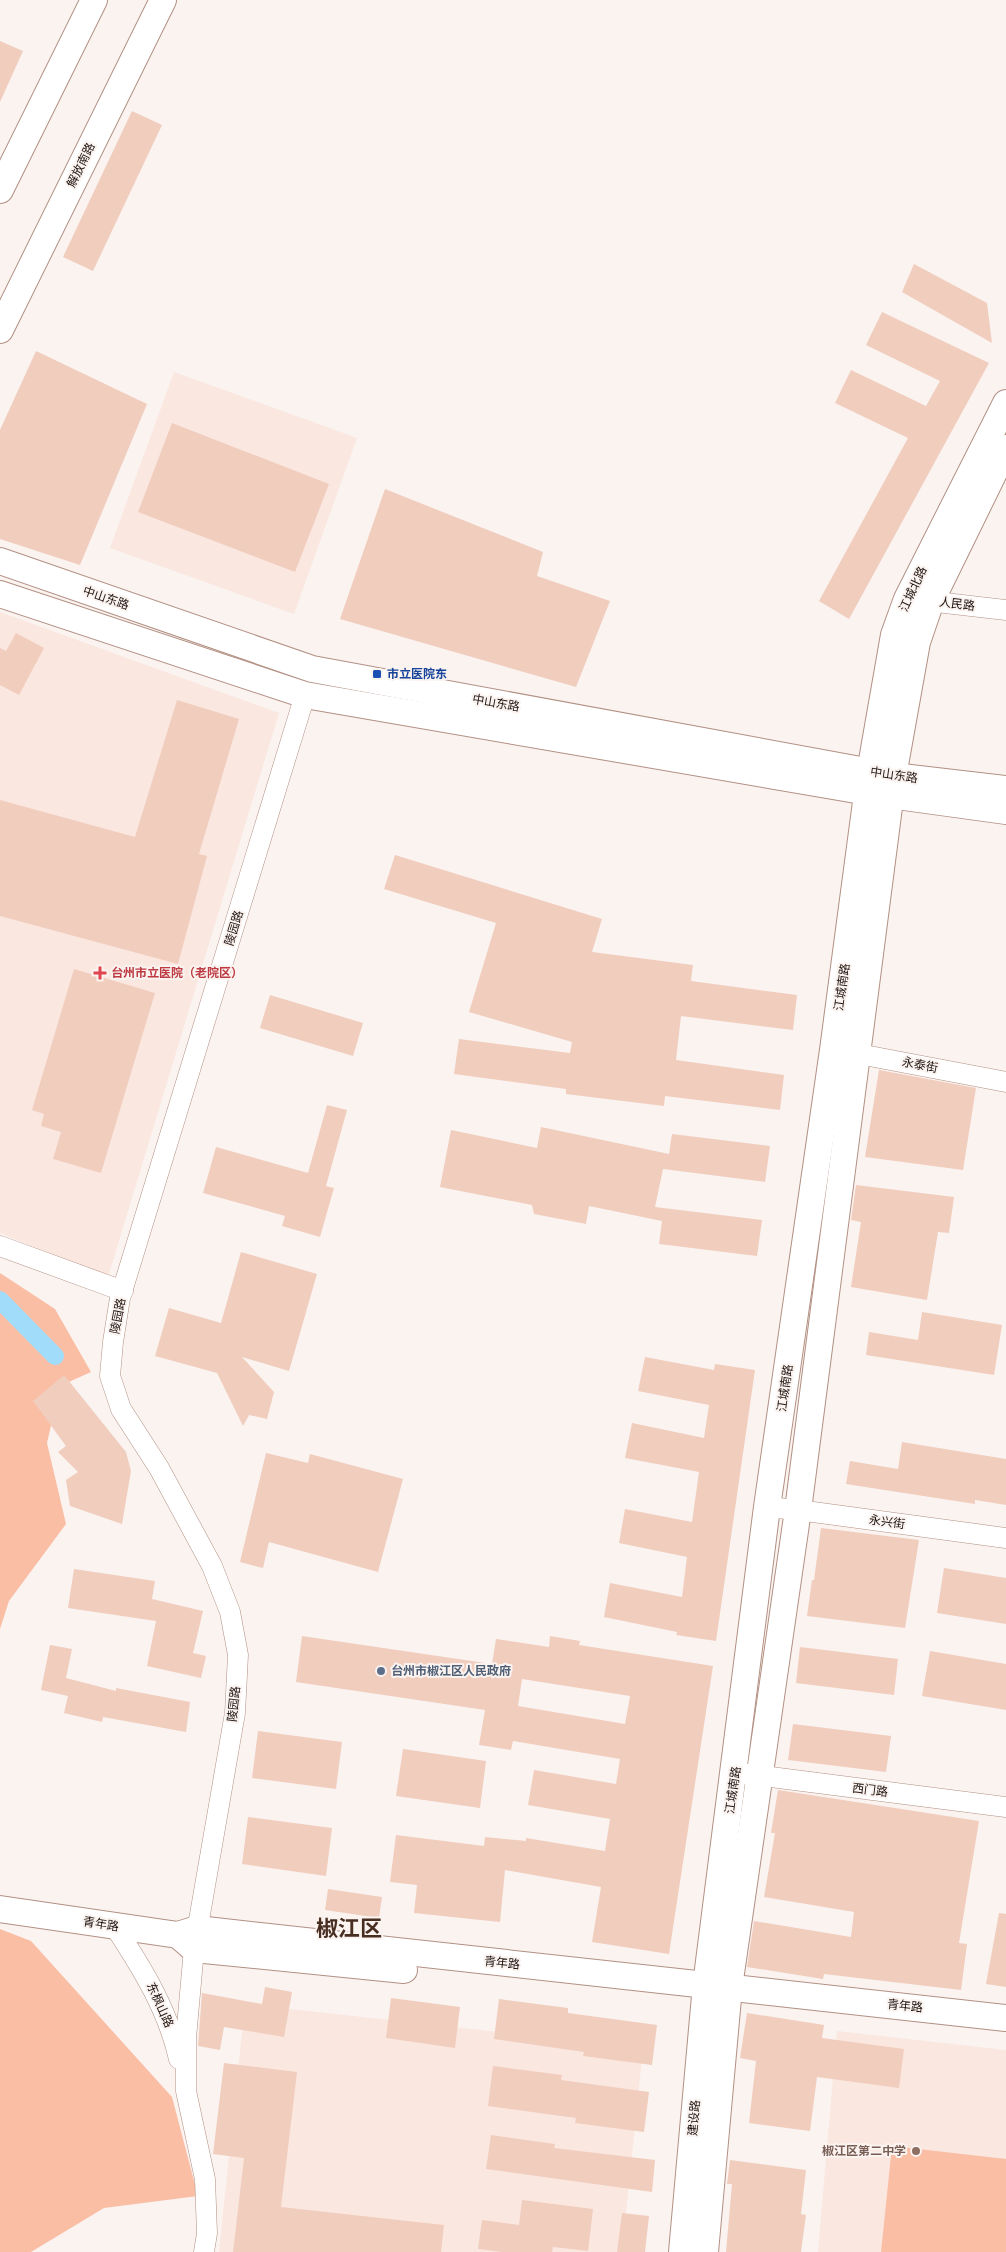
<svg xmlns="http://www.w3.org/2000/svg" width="1006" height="2252" viewBox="0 0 1006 2252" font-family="Figtree,'Noto Sans SC',sans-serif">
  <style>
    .built { fill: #fae7e0 }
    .green { fill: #fabea5 }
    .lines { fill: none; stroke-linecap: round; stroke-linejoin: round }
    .canal { stroke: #a1dcfb; stroke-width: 18 }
    .building { fill: #f1cdbe; fill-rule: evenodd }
    .minor-casing { stroke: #b29083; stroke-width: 21 }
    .major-casing { stroke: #b29083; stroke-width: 28 }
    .minor { stroke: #fff; stroke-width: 20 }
    .major { stroke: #fff; stroke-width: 26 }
    .transit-dot { fill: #1a4fb4; stroke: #faf3f0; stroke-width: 2 }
    .health-dot { fill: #e0444e; stroke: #faf3f0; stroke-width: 2 }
    .service-dot { fill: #5c6f8a; stroke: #faf3f0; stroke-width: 2 }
    .education-dot { fill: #8d6e63; stroke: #faf3f0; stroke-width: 2 }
    .labels { text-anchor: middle; stroke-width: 4; stroke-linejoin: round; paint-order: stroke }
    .street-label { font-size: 12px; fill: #1e120d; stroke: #faf3f0 }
    .transit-label { font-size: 12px; font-weight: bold; fill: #164399; stroke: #faf3f0; text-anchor: start }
    .health-label { font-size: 12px; font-weight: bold; fill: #be3a42; stroke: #faf3f0; text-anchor: start }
    .service-label { font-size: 12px; font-weight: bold; fill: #4e5e75; stroke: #faf3f0; text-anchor: start }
    .education-label { font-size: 12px; font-weight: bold; fill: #785e54; stroke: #faf3f0; text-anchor: end }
    .town-label { font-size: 22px; font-weight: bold; fill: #482d21; stroke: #faf3f0 }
  </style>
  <rect width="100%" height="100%" fill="#faf3f0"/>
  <g class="built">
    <polygon points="174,372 357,438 294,614 110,548"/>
    <polygon points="0,612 279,713 108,1277 0,1233"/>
    <polygon points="245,2004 643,2048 622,2252 219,2252"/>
    <polygon points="837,2031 1006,2050 1006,2252 818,2252"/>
  </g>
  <g class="green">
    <polygon points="0,1273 55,1309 91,1372 60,1386 47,1443 66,1524 9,1601 0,1629"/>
    <polygon points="0,1929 31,1941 172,2097 198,2196 104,2208 31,2252 0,2252"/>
    <polygon points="892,2146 1006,2159 1006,2252 881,2252"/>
  </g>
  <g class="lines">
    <polyline class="canal" points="0,1300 55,1356"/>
  </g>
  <g class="building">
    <polygon points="0,41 23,51 0,102"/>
    <polygon points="132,111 162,125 93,271 63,257"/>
    <polygon points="914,264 987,303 992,343 902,292"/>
    <polygon points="882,312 989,363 849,619 819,601 908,438 835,403 851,370 926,406 940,381 866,345"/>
    <polygon points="36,351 147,404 80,565 0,539 0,430"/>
    <polygon points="172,423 329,484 295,572 138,512"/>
    <polygon points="385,489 543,552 537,576 610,601 576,687 340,619"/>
    <polygon points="16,633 44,648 19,695 0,685 0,648 6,651"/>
    <polygon points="177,700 239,719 199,854 207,856 178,964 0,916 0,800 135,837"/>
    <polygon points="395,855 602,919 592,952 693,965 691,981 797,995 793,1030 681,1016 676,1060 784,1075 780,1110 665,1096 664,1106 566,1094 566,1089 454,1074 459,1039 570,1053 572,1042 469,1012 496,923 384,889"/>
    <polygon points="74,969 155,993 101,1173 53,1159 61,1132 41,1126 44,1114 32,1110"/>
    <polygon points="270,995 363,1023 353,1056 260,1028"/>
    <polygon points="879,1070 976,1088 963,1170 865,1157"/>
    <polygon points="327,1105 347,1110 326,1186 334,1188 320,1237 282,1226 285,1216 203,1193 216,1147 308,1173"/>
    <polygon points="541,1127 669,1154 672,1134 770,1146 765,1182 663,1169 655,1207 762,1220 757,1256 659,1244 662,1221 589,1206 586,1224 534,1214 532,1205 440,1187 451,1130 537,1148"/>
    <polygon points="856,1185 954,1197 949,1233 938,1232 927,1300 851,1287 861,1222 851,1220"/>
    <polygon points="241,1252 317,1274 289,1371 242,1357 274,1392 267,1419 249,1415 243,1426 217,1373 155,1356 169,1308 221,1323"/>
    <polygon points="922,1312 1002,1325 994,1375 866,1355 869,1332 918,1340"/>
    <polygon points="645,1357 714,1370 715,1364 755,1370 716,1641 676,1635 677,1632 604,1617 610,1583 682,1597 687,1557 619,1543 625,1509 692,1522 699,1472 625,1458 632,1423 704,1438 709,1405 638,1391"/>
    <polygon points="64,1375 126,1452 131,1471 122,1524 70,1506 66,1480 78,1472 58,1452 66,1446 33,1401"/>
    <polygon points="902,1442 1006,1459 1006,1505 975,1500 975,1504 846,1484 850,1461 898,1469"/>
    <polygon points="266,1453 308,1463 310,1454 403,1479 378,1572 269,1542 263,1568 240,1562"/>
    <polygon points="821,1528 919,1540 905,1628 807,1616 812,1580 814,1580"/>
    <polygon points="944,1568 1006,1578 1006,1624 937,1613"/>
    <polygon points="74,1569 155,1581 152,1599 203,1611 193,1653 206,1656 201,1678 147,1666 156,1621 68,1608"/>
    <path d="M302,1636L492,1664L496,1639L549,1647L550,1636L580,1641L579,1645L713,1666L669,1954L592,1942L601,1887L505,1870L500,1922L414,1913L417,1885L390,1882L396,1835L484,1846L485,1837L526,1841V1838L605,1851L610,1819L528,1805L534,1770L616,1784L620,1759L513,1741L511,1750L479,1745L485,1710L296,1682ZM522,1679L630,1696L625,1724L518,1706Z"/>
    <polygon points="50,1645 72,1649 66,1678 116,1691 116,1688 190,1702 186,1732 103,1717 102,1722 64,1713 68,1696 41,1690"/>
    <polygon points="800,1647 898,1659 894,1695 796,1683"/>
    <polygon points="930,1651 1006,1664 1006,1710 922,1696"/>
    <polygon points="793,1724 891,1736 886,1772 788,1760"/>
    <polygon points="258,1731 342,1742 336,1789 252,1778"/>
    <polygon points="403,1749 486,1761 480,1808 396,1796"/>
    <polygon points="778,1790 979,1821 959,1943 967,1944 961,1990 824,1974 823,1979 747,1967 754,1921 851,1937 854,1912 764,1897 775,1833 771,1833"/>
    <polygon points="248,1817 332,1828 326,1876 242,1864"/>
    <polygon points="328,1889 382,1897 379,1918 325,1910"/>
    <polygon points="999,1913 1006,1914 1006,1987 986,1984"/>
    <polygon points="265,1987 292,1992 284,2037 224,2027 220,2050 198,2046 202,1993 262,2004"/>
    <polygon points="391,1998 460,2007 455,2048 386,2038"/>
    <polygon points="499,1999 568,2008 568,2013 657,2025 652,2065 583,2056 584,2052 494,2039"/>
    <polygon points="747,2013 824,2025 822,2038 904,2049 899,2088 817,2077 810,2131 749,2123 756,2061 740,2058"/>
    <polygon points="224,2063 297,2072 281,2207 444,2225 441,2252 233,2252 244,2158 213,2154"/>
    <polygon points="493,2066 562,2075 561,2080 649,2092 644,2132 575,2123 576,2118 488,2106"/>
    <polygon points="491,2135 555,2144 554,2148 655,2160 652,2192 486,2169"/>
    <polygon points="730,2160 806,2170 801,2214 806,2215 801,2252 726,2252 732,2184 727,2184"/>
    <polygon points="522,2200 593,2209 588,2251 553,2247 552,2252 502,2252 478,2249 482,2220 519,2225"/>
    <polygon points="622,2213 649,2216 645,2252 617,2252"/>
  </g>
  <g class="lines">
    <g class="minor-casing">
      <g id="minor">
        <polyline points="919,600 1006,610"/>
        <polyline points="843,1051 1006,1082"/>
        <polyline points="0,1246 123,1291"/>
        <polyline points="767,1507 798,1510 1006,1538"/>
        <polyline points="747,1774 1006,1807"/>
        <path d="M115,1927C142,1968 168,2010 179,2059"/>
        <polyline points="204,2252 207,2233 205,2179 186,2091 186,2038 194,1949 235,1713 238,1655 230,1612 212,1566 159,1468 121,1409 110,1376 113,1342 120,1298 305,695"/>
      </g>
    </g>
    <g class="major-casing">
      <g id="major">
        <polyline points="0,190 94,0"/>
        <polyline points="0,330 163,0"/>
        <polyline points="0,561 312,669 893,776 1006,789"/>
        <polyline points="0,594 305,695 868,792 1006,811"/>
        <polyline points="0,1909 178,1935 197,1929 1006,2018"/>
        <polyline points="178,1935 194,1949 404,1970"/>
        <polyline points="682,2252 706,1985 767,1507 833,1050 870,772 894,635 907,599 1006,403"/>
        <polyline points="705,2252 729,1987 798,1510 893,776 917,642 931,601 1006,448"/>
      </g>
    </g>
    <use href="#minor" class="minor"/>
    <use href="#major" class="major"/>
  </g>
  <rect class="transit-dot" x="372" y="669" width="10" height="10" rx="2.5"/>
  <path class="health-dot" d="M97.5 965.5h5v5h5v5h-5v5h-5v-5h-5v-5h5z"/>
  <circle class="service-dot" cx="381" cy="1671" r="5"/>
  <circle class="education-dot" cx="916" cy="2151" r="5"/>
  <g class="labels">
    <g class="street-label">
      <text transform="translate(81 165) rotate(-64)" y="4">解放南路</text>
      <text transform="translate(913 589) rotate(-65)" y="4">江城北路</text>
      <text transform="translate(106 598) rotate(19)" y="4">中山东路</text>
      <text transform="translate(957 604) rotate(7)" y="4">人民路</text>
      <text transform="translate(496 703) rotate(10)" y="4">中山东路</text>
      <text transform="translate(894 775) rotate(8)" y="4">中山东路</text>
      <text transform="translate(234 928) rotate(-73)" y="4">陵园路</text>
      <text transform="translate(842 987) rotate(-82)" y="4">江城南路</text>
      <text transform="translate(920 1065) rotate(11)" y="4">永泰街</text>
      <text transform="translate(118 1316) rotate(-79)" y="4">陵园路</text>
      <text transform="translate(785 1388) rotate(-82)" y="4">江城南路</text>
      <text transform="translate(887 1522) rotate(8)" y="4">永兴街</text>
      <text transform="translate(234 1704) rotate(-84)" y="4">陵园路</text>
      <text transform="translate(733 1790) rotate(-82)" y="4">江城南路</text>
      <text transform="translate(870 1790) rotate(7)" y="4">西门路</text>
      <text transform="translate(101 1924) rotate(9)" y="4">青年路</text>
      <text transform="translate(502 1963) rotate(6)" y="4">青年路</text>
      <text transform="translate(160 2005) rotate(66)" y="4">东枫山路</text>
      <text transform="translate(905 2006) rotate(6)" y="4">青年路</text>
      <text transform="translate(694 2118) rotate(-85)" y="4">建设路</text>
    </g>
    <g class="transit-label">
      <text x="387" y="678">市立医院东</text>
    </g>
    <g class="health-label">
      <text x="111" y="977">台州市立医院（老院区）</text>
    </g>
    <g class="service-label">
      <text x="391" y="1675">台州市椒江区人民政府</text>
    </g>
    <g class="education-label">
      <text x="906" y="2155">椒江区第二中学</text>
    </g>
    <g class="town-label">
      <text x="349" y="1936">椒江区</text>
    </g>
  </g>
</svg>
